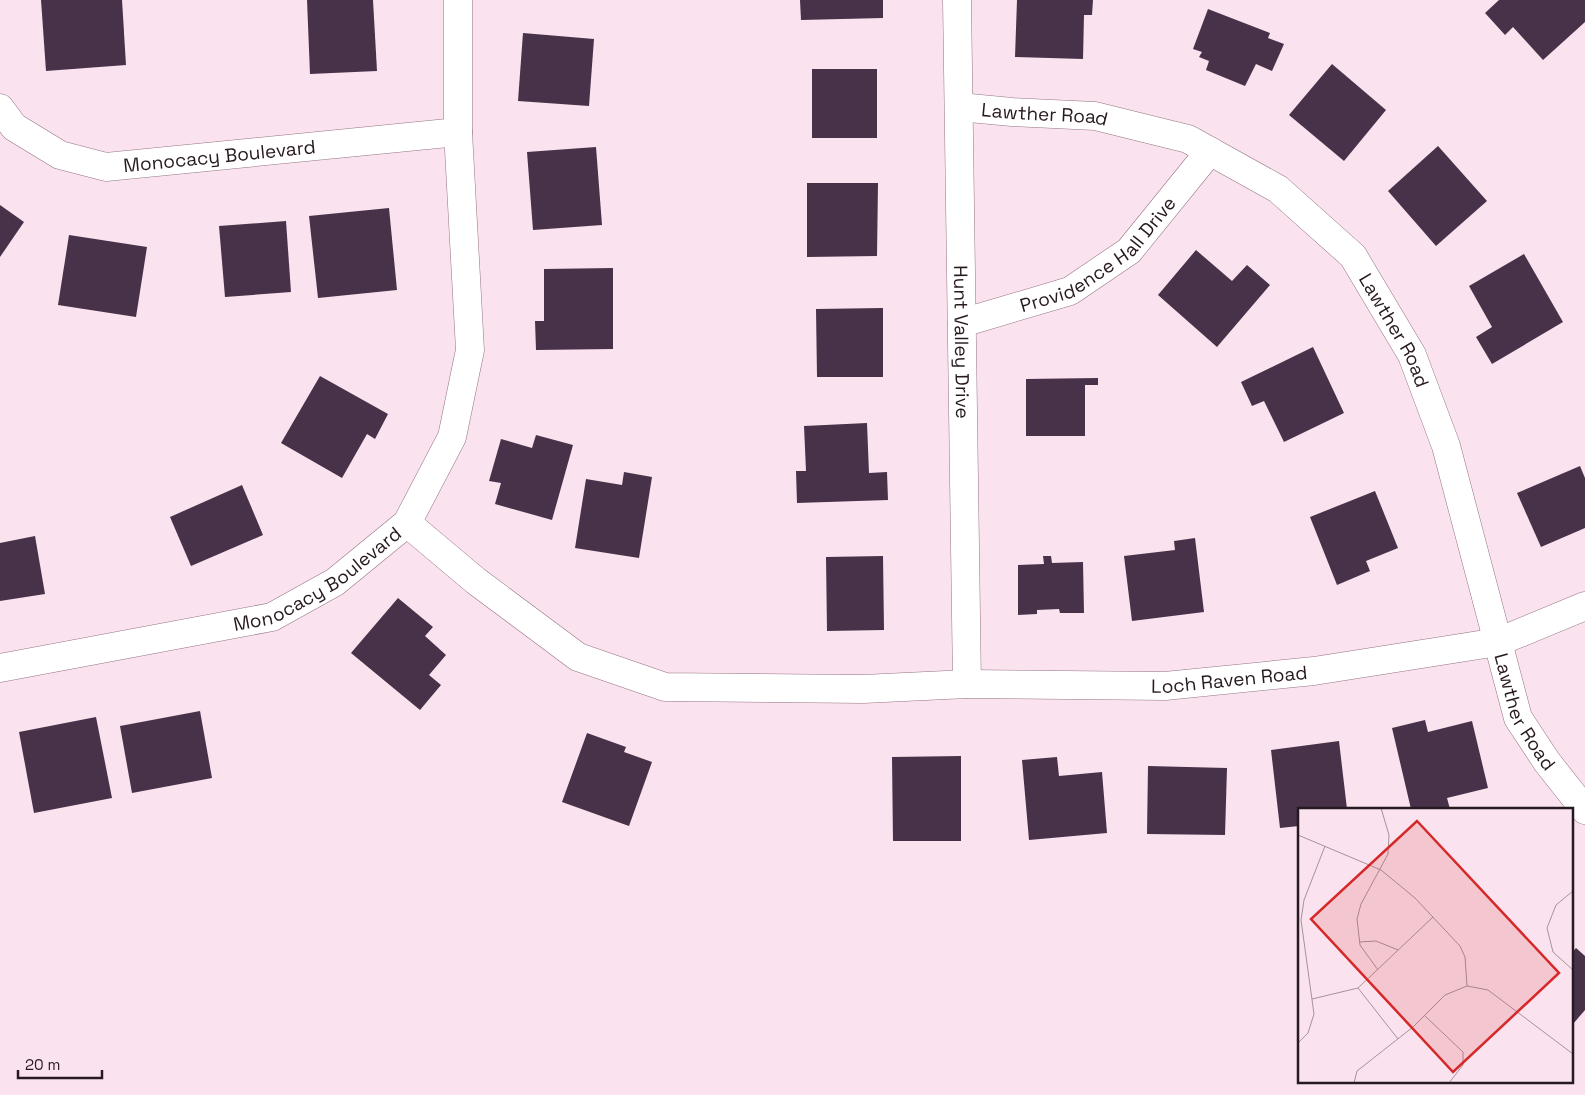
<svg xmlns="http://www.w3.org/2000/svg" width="1585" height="1095" viewBox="0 0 1585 1095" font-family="'Space Grotesk',sans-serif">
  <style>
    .building { fill: #47324a }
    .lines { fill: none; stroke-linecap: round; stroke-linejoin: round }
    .street-casing { stroke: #957384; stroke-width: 29 }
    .street { stroke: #fff; stroke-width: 28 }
    .labels { text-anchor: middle; stroke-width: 5; stroke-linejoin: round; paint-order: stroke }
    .street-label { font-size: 19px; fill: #271920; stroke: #fae3ee }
    .inset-road { fill: none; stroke: #a6929c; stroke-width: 1 }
    .view { fill: #d62828; fill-opacity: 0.15; stroke: #d62828; stroke-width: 2.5 }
    .inset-edge { fill: none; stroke: #271920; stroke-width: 2.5 }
  </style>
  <rect width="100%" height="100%" fill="#fae3ee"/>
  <g class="building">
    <polygon points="41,0 122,0 126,65 46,71"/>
    <polygon points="307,0 373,0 377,71 310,74"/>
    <polygon points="800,0 883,0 883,18 801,20"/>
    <polygon points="1017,0 1093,0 1092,15 1084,15 1083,59 1015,57"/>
    <polygon points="1499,0 1585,0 1585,22 1543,60 1513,27 1505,35 1485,13"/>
    <polygon points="1208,9 1270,33 1268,38 1284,44 1272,71 1256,64 1245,86 1206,70 1209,61 1199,57 1202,52 1193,49"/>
    <polygon points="523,33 594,39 589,106 518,101"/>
    <polygon points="1332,64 1386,110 1344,161 1289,115"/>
    <rect x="812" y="69" width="65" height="69"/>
    <polygon points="1438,146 1487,201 1436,246 1388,191"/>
    <polygon points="596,147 602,225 533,230 527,152"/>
    <polygon points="807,183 878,183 877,256 807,257"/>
    <polygon points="0,205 24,222 0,257"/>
    <polygon points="389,208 397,290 318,298 309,216"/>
    <polygon points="286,221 291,292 225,297 219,226"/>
    <polygon points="69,235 147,247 136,317 58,305"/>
    <polygon points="1196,250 1232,281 1247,265 1270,285 1217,347 1158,295"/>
    <polygon points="1524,254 1563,322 1492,364 1476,337 1492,327 1469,286"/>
    <polygon points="613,268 613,349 536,350 535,321 544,321 544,269"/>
    <polygon points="883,308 883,377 817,377 816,309"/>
    <polygon points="1313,347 1344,413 1284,442 1264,401 1252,406 1241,382"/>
    <polygon points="320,376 388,414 375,439 367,434 342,478 281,443"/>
    <polygon points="1098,378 1098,385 1085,385 1085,436 1026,436 1026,379"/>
    <polygon points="867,423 869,473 887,472 888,500 797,503 796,471 806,471 804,426"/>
    <polygon points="536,435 573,445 552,520 495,504 501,483 489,481 501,439 532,448"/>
    <polygon points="1580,466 1585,478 1585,528 1541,547 1517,493"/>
    <polygon points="624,472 652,477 639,558 575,548 586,479 622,485"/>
    <polygon points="242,485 263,535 191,566 170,517"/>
    <polygon points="1375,491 1398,548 1366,561 1370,571 1337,585 1310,517"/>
    <polygon points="35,536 45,594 0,601 0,543"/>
    <polygon points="1195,538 1204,612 1132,621 1124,556 1175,550 1174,541"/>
    <polygon points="883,556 884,630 827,631 826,557"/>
    <polygon points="1043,556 1051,556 1052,563 1083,562 1084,613 1060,613 1059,609 1037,610 1037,614 1018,615 1018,565 1044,564"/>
    <polygon points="398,598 433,627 425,636 446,655 429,675 441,685 420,710 351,653"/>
    <polygon points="200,711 212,778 132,793 120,726"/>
    <polygon points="96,717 112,798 34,813 19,732"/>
    <polygon points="1425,720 1428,732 1472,721 1488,788 1447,798 1450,809 1411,809 1392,728"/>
    <polygon points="587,733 626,747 624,752 652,762 629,826 562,802"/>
    <polygon points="1339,741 1347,809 1299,809 1299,826 1280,828 1271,750"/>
    <polygon points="961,756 961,841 893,841 892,757"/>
    <polygon points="1057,757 1059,776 1102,772 1107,833 1029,840 1022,760"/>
    <polygon points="1148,766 1227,768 1225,835 1147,834"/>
    <polygon points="1576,948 1585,956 1585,1010 1573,1024 1571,1022 1571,954"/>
  </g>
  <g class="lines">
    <g class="street-casing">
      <g id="street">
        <path id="s1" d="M957,0L967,684"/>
        <path id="s2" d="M959,107L1012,112L1095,116L1188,139L1278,189L1353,256L1412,355L1446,446L1518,718L1547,762L1585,810"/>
        <path id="s3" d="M0,108L14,127L60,155L106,167L458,132"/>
        <path id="s4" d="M962,323L1070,291L1129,251L1210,151"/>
        <path id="s5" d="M407,523L476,581L578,657L665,687L863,689L967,684L1165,686L1314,671L1498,642L1585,606"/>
        <path id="s6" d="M0,668L272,617L335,582L407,523L452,437L470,350L458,132V0"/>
      </g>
    </g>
    <use href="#street" class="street"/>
  </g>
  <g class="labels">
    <g class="street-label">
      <text dy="7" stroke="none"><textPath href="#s2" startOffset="86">Lawther Road</textPath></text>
      <text dy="7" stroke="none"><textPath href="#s3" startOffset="239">Monocacy Boulevard</textPath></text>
      <text dy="7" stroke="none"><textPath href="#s4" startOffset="156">Providence Hall Drive</textPath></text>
      <text dy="7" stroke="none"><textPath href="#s2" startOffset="521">Lawther Road</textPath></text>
      <text dy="7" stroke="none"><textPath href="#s1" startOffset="342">Hunt Valley Drive</textPath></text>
      <text dy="7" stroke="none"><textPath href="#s6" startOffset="334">Monocacy Boulevard</textPath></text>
      <text dy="7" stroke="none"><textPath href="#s5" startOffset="874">Loch Raven Road</textPath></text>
      <text dy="7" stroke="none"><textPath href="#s2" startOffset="926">Lawther Road</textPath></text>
    </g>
  </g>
  <g transform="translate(1298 808)">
    <rect width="275" height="275" fill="#fae3ee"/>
    <path class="inset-road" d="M0,27L83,62L117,90L162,138L167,149L169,178M275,83L258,97L249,120L255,144L275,162M61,134L78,133L100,142M80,162L62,137L59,111L63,96L90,46L91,27L83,0M60,180L100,231M14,191L60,180L135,109M127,208L165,244V257L151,275M0,235L10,225L16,206L3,112L6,92L27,38M56,275L59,263L115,219L147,187L169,178L190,182L275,246"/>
    <path class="view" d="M119,13L261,165L155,264L13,111Z"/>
    <rect width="275" height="275" class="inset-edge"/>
  </g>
  <path d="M18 1070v8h84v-8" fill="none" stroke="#271920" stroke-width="2.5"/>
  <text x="25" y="1070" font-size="15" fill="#271920" stroke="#fae3ee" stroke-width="4" paint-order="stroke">20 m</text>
</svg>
